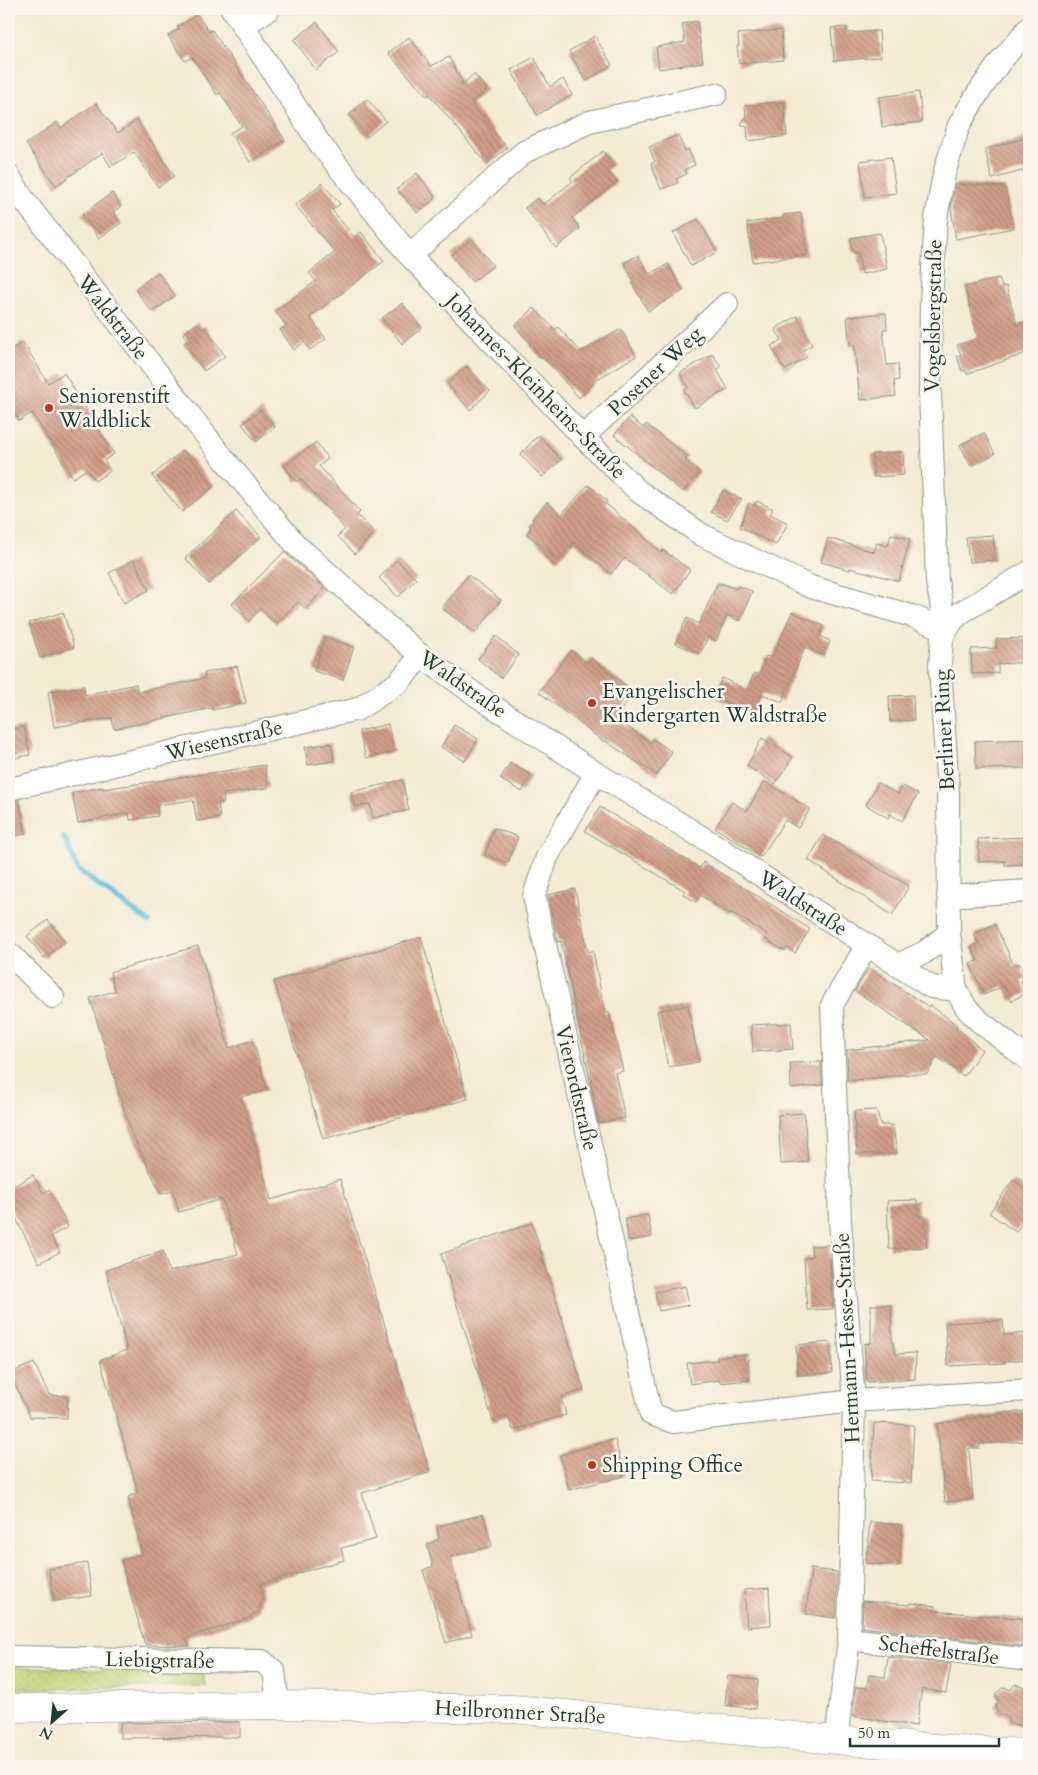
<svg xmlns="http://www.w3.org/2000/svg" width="1038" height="1775" viewBox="0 0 1038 1775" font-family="Cardo,serif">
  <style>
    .grass { fill: url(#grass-dots); stroke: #6f8855 }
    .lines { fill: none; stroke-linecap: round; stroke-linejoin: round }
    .stream { stroke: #5fbedd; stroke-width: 5.5 }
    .building { fill: url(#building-back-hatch) }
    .minor-casing { stroke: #899484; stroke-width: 24 }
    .tertiary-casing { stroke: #899484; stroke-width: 29 }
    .minor { stroke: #fff; stroke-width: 22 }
    .tertiary { stroke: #fff; stroke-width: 28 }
    .poi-dot { fill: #c8321e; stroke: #fbf7ec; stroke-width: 2 }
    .labels { text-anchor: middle; stroke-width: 5; stroke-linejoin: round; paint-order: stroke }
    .street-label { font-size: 21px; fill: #1f3d34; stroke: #fbf7ec }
    .poi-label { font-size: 21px; fill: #1f3d34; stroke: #fbf7ec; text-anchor: start }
  </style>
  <defs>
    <pattern id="grass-dots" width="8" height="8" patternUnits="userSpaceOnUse" patternTransform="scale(1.25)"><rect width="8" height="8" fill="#bfd376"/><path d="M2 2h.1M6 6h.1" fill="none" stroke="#a4b667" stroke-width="1.8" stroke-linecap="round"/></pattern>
    <pattern id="building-back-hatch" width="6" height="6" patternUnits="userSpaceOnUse" patternTransform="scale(1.25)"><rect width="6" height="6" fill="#d19c88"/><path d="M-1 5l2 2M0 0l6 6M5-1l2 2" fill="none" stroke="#a98070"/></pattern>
  </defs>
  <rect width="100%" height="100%" fill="#fbf7ec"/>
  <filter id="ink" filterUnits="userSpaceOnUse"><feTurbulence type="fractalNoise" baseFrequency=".02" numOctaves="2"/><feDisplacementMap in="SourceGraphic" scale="10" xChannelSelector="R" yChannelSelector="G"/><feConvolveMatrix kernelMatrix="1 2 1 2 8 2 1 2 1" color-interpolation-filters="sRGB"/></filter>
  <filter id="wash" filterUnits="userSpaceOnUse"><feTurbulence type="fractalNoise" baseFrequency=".0096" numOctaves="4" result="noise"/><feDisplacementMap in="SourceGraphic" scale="20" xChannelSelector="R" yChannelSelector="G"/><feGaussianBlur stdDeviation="1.12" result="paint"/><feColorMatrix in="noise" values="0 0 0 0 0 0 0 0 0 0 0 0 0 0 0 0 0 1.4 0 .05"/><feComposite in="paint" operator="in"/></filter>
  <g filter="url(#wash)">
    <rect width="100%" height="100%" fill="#f3ead3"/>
    <polygon class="grass" points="9,1667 202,1672 207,1686 9,1689"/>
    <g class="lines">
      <polyline class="stream" points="64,837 78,870 149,922"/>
    </g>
    <g id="blocks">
      <g class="building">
        <polygon points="197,14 209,32 212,30 285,140 250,162 230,133 242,126 220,93 217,95 192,57 185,61 168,36 179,29 177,27"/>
        <polygon points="697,21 703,62 659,69 656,47 685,42 682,24"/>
        <polygon points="317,22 339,52 316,70 294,40"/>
        <polygon points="847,27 847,33 879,31 881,57 834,61 831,28"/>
        <polygon points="781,30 783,60 739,64 737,46 739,46 738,34"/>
        <polygon points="595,36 612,65 586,81 569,51"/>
        <polygon points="409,37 431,66 449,57 463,84 474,74 487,90 471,103 507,148 487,164 429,94 427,96 388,53"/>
        <polygon points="534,57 550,87 563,79 572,95 537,115 511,70"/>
        <polygon points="919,92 922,122 882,127 879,97"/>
        <polygon points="367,99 386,121 367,137 349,115"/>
        <polygon points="784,102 787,136 748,141 747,127 741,124 746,117 745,105"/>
        <polygon points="96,103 118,133 137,120 174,176 158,187 134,152 111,167 102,153 56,186 26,144 57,122 61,128"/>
        <polygon points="678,135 685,151 688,149 695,165 685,169 687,174 676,179 678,183 661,189 651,164 655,162 649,147"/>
        <polygon points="1029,137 1029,169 992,179 985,149"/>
        <polygon points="603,151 613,165 607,170 617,182 572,218 580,229 556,248 525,208 537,198 543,205 573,181 570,178"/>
        <polygon points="891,157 896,193 865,197 860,161"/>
        <polygon points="417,173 436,198 417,213 397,189"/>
        <polygon points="322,183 340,204 332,210 354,237 361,232 384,261 310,317 326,339 310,350 304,342 294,350 280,330 286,326 275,311 316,281 309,273 335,252 295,205"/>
        <polygon points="955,184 1005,187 1014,228 956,239 951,208"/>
        <polygon points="112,193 121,206 113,212 121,223 99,238 82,214"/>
        <polygon points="801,213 807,255 753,262 747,223 783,218 783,215"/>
        <polygon points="698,219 717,252 691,266 673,233"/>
        <polygon points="880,233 887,269 862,274 858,252 853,253 850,238"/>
        <polygon points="472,239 493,266 472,282 451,255"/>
        <polygon points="638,255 649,274 668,264 683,291 648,311 632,283 634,282 624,263"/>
        <polygon points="158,272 175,296 152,312 135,289"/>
        <polygon points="999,278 1002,287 1006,286 1017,325 1029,320 1029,352 967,374 965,370 962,371 957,356 961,355 957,345 978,338 965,287"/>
        <polygon points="402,303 422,328 402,344 382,318"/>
        <polygon points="534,308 555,330 558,327 581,352 621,329 636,356 599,378 579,398 543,357 542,359 529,345 531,344 515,326"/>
        <polygon points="886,313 887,329 883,329 887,365 898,364 899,380 894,381 896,396 860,400 854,345 850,346 847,317"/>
        <polygon points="797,316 812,345 803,350 807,357 785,370 771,346 782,340 775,329"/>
        <polygon points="197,323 202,329 205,326 225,356 204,371 184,343 188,340 183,334"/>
        <polygon points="23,342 48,383 64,373 114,454 104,460 110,471 95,481 87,469 73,478 32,413 19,421 9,404 9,351"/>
        <polygon points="713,354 721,367 717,370 728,389 695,408 684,390 688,388 680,373"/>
        <polygon points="467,366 490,391 470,410 447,384"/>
        <polygon points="261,410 275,427 256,442 242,424"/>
        <polygon points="630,417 643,428 646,424 688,457 685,460 700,472 683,492 614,435"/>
        <polygon points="984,433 995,454 971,466 960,445"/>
        <polygon points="539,435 561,460 542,477 520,454"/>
        <polygon points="316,442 328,459 319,466 360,512 357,515 374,532 355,554 338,536 345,529 301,479 296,482 284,466"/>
        <polygon points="183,450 214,486 182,512 152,476"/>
        <polygon points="903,452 904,475 874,477 872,454"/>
        <polygon points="588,485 607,501 605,503 662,553 663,550 690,570 673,594 625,558 611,574 574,542 558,560 527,534 531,528 529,526 534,520 532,519 547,502 561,515"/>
        <polygon points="723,490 742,499 727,520 711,512"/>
        <polygon points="757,501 773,509 770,514 788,523 776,545 740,527 749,503 754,506"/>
        <polygon points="236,511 261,537 209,584 185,558"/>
        <polygon points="891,534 910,539 899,581 850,568 850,570 821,562 828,538 874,552 877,543 888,546"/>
        <polygon points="993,535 995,560 969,562 966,537"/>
        <polygon points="284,552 325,588 306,609 298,602 276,624 260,609 249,621 232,604"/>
        <polygon points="134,560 149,590 124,603 109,573"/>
        <polygon points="397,560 416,579 398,597 379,578"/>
        <polygon points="468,575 501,600 475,633 442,608"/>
        <polygon points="717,584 723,584 736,589 738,586 752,591 740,621 727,615 716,641 708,637 700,654 675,643 687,618 699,624"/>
        <polygon points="63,612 74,647 40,658 29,623"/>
        <polygon points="792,612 824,626 820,636 830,641 824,656 805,647 782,702 762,694 753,715 714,697 722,678 747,690 754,673 759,675 766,656 772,658"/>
        <polygon points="496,636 519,655 501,678 478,659"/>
        <polygon points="325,637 354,647 343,680 314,671"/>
        <polygon points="1029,638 1029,662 998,664 998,673 972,674 971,649 997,648 996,639"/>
        <polygon points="571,650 587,663 591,658 634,692 620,711 625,715 620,722 651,743 653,739 672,752 657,775 605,741 604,742 539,692"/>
        <polygon points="237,666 246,703 213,710 212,708 114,729 112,718 54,727 48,692 84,686 85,695 136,684 138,692 205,678 204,673"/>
        <polygon points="913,695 914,720 890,722 889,696"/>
        <polygon points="388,724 394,752 366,758 359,731"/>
        <polygon points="454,725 478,739 465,761 441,747"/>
        <polygon points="24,727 30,755 9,759 9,730"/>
        <polygon points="762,738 793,757 775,784 747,766"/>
        <polygon points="1029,739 1029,768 976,769 975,741"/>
        <polygon points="331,743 334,761 308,765 305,747"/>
        <polygon points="510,763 531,775 522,792 500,779"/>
        <polygon points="265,765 268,788 223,794 224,802 218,803 220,818 197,821 193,800 157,805 158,816 130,820 129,813 78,823 72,793 103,787 103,789"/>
        <polygon points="402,780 409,810 373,818 370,804 355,807 351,792"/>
        <polygon points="764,781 810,809 798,828 785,820 761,857 715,828 732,802 747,811"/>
        <polygon points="878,783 898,794 903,786 918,794 902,821 890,814 888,818 866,805"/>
        <polygon points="19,800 26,834 9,837 9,802"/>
        <polygon points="600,807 700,868 703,862 810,929 795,953 787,947 785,951 765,939 767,934 731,912 730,914 700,895 696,902 683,894 685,891 585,831"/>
        <polygon points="494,828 518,837 508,863 485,855"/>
        <polygon points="823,835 909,886 892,915 808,860"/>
        <polygon points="1029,837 1029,864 1005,865 1005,861 979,862 978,839"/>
        <polygon points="575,889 588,952 593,951 605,1013 609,1012 623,1071 615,1073 625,1118 599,1123 561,941 558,942 548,895"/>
        <polygon points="48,920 65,942 44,958 27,936"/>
        <polygon points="995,924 1014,966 1019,963 1027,979 1021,981 1027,993 1011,1001 1004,986 984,995 970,964 978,961 971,947 978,943 974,934"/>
        <polygon points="421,937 468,1099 323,1139 274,981"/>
        <polygon points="198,946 229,1048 253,1040 267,1090 241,1097 271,1200 340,1179 430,1472 362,1493 376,1539 341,1548 344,1560 260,1584 263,1594 259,1610 249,1618 186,1638 189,1646 145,1645 121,1561 142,1554 128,1497 138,1492 100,1360 127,1350 106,1270 163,1251 169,1272 238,1254 222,1199 179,1212 173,1191 161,1194 131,1132 90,998 115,991 110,972"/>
        <polygon points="869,968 929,1007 930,1005 957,1025 956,1027 982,1050 964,1076 937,1057 927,1074 910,1074 848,1081 847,1050 930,1040 855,991"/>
        <polygon points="688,1005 699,1062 668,1067 657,1011"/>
        <polygon points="791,1023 793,1049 753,1052 751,1025"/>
        <polygon points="821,1062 822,1085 791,1089 790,1063"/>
        <polygon points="876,1110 881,1125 893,1125 897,1154 857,1154 854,1111"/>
        <polygon points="804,1113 808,1162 781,1164 778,1115"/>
        <polygon points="33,1175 43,1193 49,1190 68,1227 51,1236 60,1252 39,1263 9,1205 9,1189"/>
        <polygon points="1013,1180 1029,1192 1029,1214 1016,1232 989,1213"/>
        <polygon points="917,1200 918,1216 925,1216 927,1247 889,1249 887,1201"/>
        <polygon points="648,1215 652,1237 629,1241 625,1219"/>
        <polygon points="532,1223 584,1390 561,1397 566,1415 513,1430 508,1415 493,1421 441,1254"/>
        <polygon points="829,1245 833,1309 807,1310 804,1258 812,1257 811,1246"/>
        <polygon points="685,1286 689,1305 659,1311 655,1292"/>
        <polygon points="871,1305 891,1305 892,1338 896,1354 916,1353 915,1379 867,1382 864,1344 871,1343"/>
        <polygon points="1003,1320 1004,1335 1029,1333 1029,1359 1005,1361 1005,1363 948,1366 945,1323"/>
        <polygon points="830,1342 832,1373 798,1375 796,1345"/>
        <polygon points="748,1354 750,1380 720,1383 720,1380 690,1384 687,1363 718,1360 717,1357"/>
        <polygon points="34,1363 49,1395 68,1396 67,1418 30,1417 10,1373"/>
        <polygon points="1029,1411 1029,1441 979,1444 980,1448 969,1448 973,1499 945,1502 937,1424 1002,1413"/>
        <polygon points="874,1423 914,1425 911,1483 871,1481"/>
        <polygon points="615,1439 624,1476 569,1490 560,1455"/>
        <polygon points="483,1514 492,1546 450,1557 472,1635 446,1643 423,1570 433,1566 427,1545 439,1539 437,1527"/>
        <polygon points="870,1522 902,1525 899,1566 866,1563"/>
        <polygon points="87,1563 92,1596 54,1601 49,1569"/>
        <polygon points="811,1569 837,1572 836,1618 806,1614"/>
        <polygon points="769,1588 771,1625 747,1627 744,1590"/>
        <polygon points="863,1601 910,1605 911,1603 935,1606 934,1611 1029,1619 1029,1647 862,1627"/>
        <polygon points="888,1657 951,1664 946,1693 922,1689 916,1726 852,1716 856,1687 867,1688 869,1675 885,1677"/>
        <polygon points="728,1676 758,1679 755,1709 725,1705"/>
        <polygon points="1015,1684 1029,1688 1029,1726 1009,1724 1007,1715 998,1714 995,1706 999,1701 995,1694 1004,1687 1011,1690"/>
        <polygon points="240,1722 240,1737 120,1738 120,1723"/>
      </g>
    </g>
  </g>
  <g filter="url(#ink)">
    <use href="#blocks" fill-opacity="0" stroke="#899484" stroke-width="1"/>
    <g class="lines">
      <g class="minor-casing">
        <g id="minor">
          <polyline points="232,9 320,144 410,256 583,437 638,491 702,535 811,587 912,616 946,630"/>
          <polyline points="243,26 269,9"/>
          <polyline points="9,176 24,200 224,459 296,545 421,656 486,702 596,773 713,844 931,987 956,990"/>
          <polyline points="410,256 524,152 589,122 716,94"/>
          <polyline points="583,437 727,304"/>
          <polyline points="1029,572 962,612 953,620 942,638 940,666 948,791 949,933 956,990 967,1009 978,1020 1029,1060"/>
          <polyline points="946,630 937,581 930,393 931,303 936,218 944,174 959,125 978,93 1000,62 1029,28"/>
          <polyline points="596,773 547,857 534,896 651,1414 673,1422 854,1401 1029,1390"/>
          <polyline points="9,789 358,709 398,683 421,656"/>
          <polyline points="948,896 1029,891"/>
          <polyline points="9,953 53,997"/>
          <polyline points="898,965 925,952 949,933"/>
          <polyline points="849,1639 1029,1660"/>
          <polyline points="9,1657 262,1661 274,1671 278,1705"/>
          <polyline points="836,1740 849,1639 854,1401 840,1221 832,1005 867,945"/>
        </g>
      </g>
      <g class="tertiary-casing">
        <polyline id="tertiary" points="9,1708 278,1705 513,1709 836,1740 960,1750 1029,1753"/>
      </g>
      <use href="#minor" class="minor"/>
      <use href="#tertiary" class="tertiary"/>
    </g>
  </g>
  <g class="poi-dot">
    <circle cx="49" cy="408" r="5"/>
    <circle cx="592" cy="703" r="5"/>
    <circle cx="592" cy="1465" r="5"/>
  </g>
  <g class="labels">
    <g class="street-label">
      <text transform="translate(933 316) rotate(-89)" y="7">Vogelsbergstraße</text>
      <text transform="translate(113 317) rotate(52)" y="7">Waldstraße</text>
      <text transform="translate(655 371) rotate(-43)" y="7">Posener Weg</text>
      <text transform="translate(536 386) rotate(46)" y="7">Johannes-Kleinheins-Straße</text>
      <text transform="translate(463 684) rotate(35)" y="7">Waldstraße</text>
      <text transform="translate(944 730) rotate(-93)" y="7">Berliner Ring</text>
      <text transform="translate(224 740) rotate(-13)" y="7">Wiesenstraße</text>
      <text transform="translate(803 903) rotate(33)" y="7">Waldstraße</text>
      <text transform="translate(577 1088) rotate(77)" y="7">Vierordtstraße</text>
      <text transform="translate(847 1338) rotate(-93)" y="7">Hermann-Hesse-Straße</text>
      <text transform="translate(939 1650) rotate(7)" y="7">Scheffelstraße</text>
      <text transform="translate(160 1660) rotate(1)" y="7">Liebigstraße</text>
      <text transform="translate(520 1712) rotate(3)" y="7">Heilbronner Straße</text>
    </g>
    <g class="poi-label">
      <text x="59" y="403">Seniorenstift<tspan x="59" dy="24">Waldblick</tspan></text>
      <text x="602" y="698">Evangelischer<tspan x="602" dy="24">Kindergarten Waldstraße</tspan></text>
      <text x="602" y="1472">Shipping Office</text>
    </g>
  </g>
  <rect width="1038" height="1775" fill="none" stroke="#fbf7ec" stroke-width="30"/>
  <g transform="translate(52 1722) rotate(207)" stroke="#fbf7ec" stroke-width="4" paint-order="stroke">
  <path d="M0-4L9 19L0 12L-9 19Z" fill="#1f3d34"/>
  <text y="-8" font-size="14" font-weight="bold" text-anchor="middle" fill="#1f3d34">N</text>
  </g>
  <path d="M850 1738v8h149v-8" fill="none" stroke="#1f3d34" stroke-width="2.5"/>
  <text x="858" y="1738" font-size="15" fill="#1f3d34" stroke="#fbf7ec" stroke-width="4" paint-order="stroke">50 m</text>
</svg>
